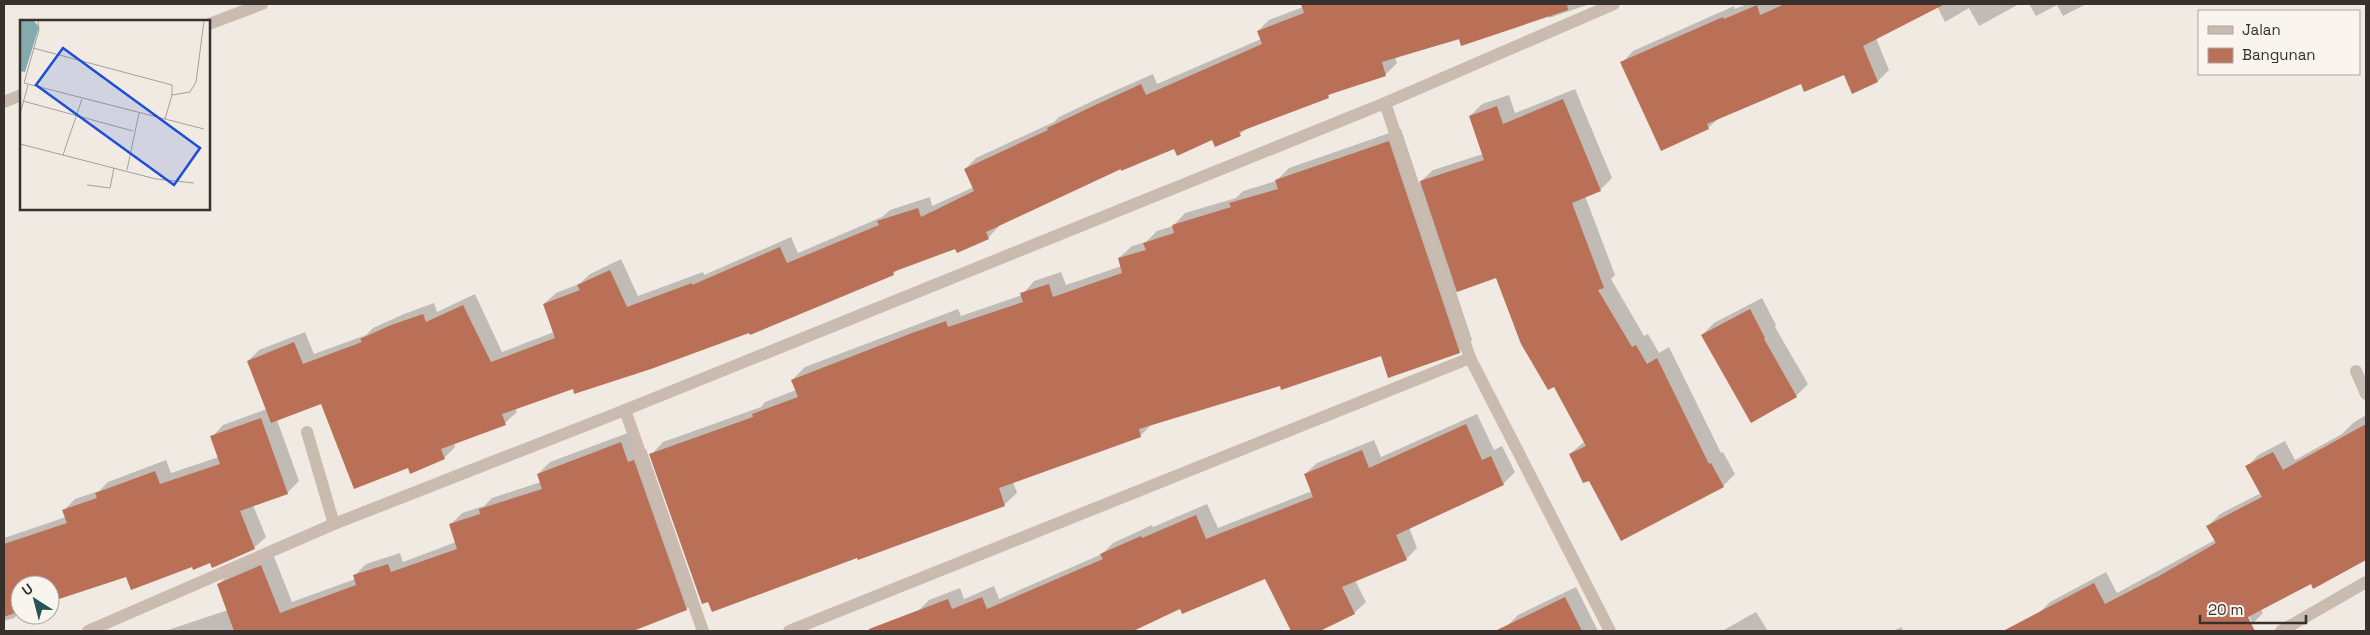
<svg xmlns="http://www.w3.org/2000/svg" width="2370" height="635" viewBox="0 0 2370 635" font-family="'Space Grotesk',sans-serif">
  <style>
    .shadow { fill: #0003; fill-rule: evenodd }
    .building { fill: #ba7057 }
    .lines { fill: none; stroke-linecap: round; stroke-linejoin: round }
    .street { stroke: #c9bbaf; stroke-width: 12 }
    .inset-road { fill: none; stroke: #a7a099; stroke-width: 1 }
    .view { fill: #1d4ed8; fill-opacity: 0.15; stroke: #1d4ed8; stroke-width: 2.5 }
    .inset-edge { fill: none; stroke: #38302c; stroke-width: 2.5 }
  </style>
  <rect width="100%" height="100%" fill="#f1eae2"/>
  <g class="shadow">
    <polygon points="1304,4 1590,4 1549,18 1548,15 1395,57 1397,63 1386,74 1333,92 1328,96 1247,128 1240,134 1175,147 1121,167 998,225 999,226 988,238 899,268 893,274 750,331 574,387 515,408 517,412 505,423 454,443 455,447 444,458 408,467 322,402 277,420 299,481 287,493 253,505 266,537 254,548 192,566 127,576 50,601 50,585 20,585 20,612 14,618 4,621 4,538 66,517 64,510 75,499 99,491 108,482 166,460 171,473 219,457 212,437 223,425 267,409 248,361 259,350 305,332 314,354 366,335 373,328 404,314 434,303 437,312 475,294 502,352 554,332 544,304 556,293 579,284 590,274 621,259 638,296 703,272 704,275 791,237 798,253 882,217 890,210 930,197 932,206 974,187 965,169 976,158 1054,122 1059,117 1103,96 1153,74 1157,84 1261,39 1258,31 1269,20 1303,7"/>
    <polygon points="1747,4 2019,4 1979,26 1969,8 1945,22 1937,6 1876,38 1889,70 1878,81 1844,73 1802,83 1719,118 1708,128 1622,63 1633,51 1734,6 1735,9"/>
    <polygon points="2029,4 2086,4 2063,16 2057,5 2036,16"/>
    <polygon points="1575,89 1612,178 1600,190 1585,196 1615,275 1611,279 1644,336 1648,334 1659,353 1669,347 1721,453 1723,452 1735,474 1723,486 1589,479 1570,454 1585,441 1497,277 1456,292 1472,340 1459,352 1382,354 1152,424 1141,435 1013,482 1017,493 1004,505 651,455 663,442 761,407 765,402 796,390 792,380 805,367 958,309 961,316 1022,295 1034,281 1061,272 1066,285 1122,266 1119,258 1132,246 1146,242 1157,231 1173,226 1185,213 1236,198 1243,191 1276,181 1289,168 1401,129 1419,183 1433,170 1483,154 1470,116 1482,104 1509,95 1515,113"/>
    <polygon points="1762,298 1776,325 1775,327 1808,384 1796,396 1702,335 1714,323"/>
    <polygon points="1477,414 1494,450 1502,446 1515,472 1503,484 1409,527 1417,548 1406,559 1355,580 1366,602 1354,613 1318,631 1292,631 1266,577 1180,608 1134,631 875,631 917,612 929,600 960,588 964,599 994,586 999,599 1102,554 1113,543 1152,525 1153,527 1207,504 1218,528 1312,491 1305,474 1317,463 1374,440 1381,457"/>
    <path d="M2366,415V556L2261,609L2263,613L2251,625L2238,631H2047L2038,614L2050,602L2106,572L2117,593L2215,540L2208,526L2220,514L2261,493L2247,467L2258,455L2285,441L2295,460L2342,434L2353,423ZM2246,611L2252,622H2249Z"/>
    <polygon points="633,431 640,451 646,449 698,598 686,609 629,631 165,631 228,610 219,584 231,572 273,554 292,602 355,579 354,576 366,564 400,553 403,562 456,542 450,525 462,513 484,506 492,498 541,482 538,474 550,462"/>
    <polygon points="1576,587 1598,631 1510,631 1507,626 1518,615"/>
    <polygon points="1756,612 1768,631 1722,631"/>
    <polygon points="1902,627 1903,631 1892,631"/>
  </g>
  <g class="building">
    <polygon points="1301,4 1567,4 1568,10 1461,46 1459,39 1382,62 1386,76 1328,95 1329,98 1239,132 1241,136 1215,147 1212,140 1177,156 1174,149 1121,171 1121,169 986,232 989,239 957,253 955,249 893,272 894,275 750,335 749,333 651,369 574,394 573,389 502,414 506,425 441,449 445,459 410,474 408,468 354,489 321,404 271,423 247,361 294,342 303,364 362,342 360,339 391,325 423,314 426,322 463,305 491,362 555,338 543,304 580,290 577,285 610,270 627,307 692,283 692,285 780,247 787,263 879,225 877,221 918,208 921,217 974,191 964,169 1048,130 1047,128 1091,107 1141,84 1146,95 1262,44 1257,31 1304,13"/>
    <polygon points="1785,4 1945,4 1863,46 1878,82 1852,94 1844,75 1804,92 1801,84 1707,124 1709,129 1661,151 1620,62 1723,17 1724,19 1757,5 1760,15"/>
    <polygon points="1563,99 1601,191 1572,203 1604,288 1598,290 1632,347 1636,345 1647,364 1657,358 1709,464 1711,463 1724,487 1621,541 1589,481 1583,483 1569,454 1586,446 1554,387 1548,390 1521,344 1496,278 1457,292 1420,181 1484,160 1469,116 1497,106 1503,124"/>
    <polygon points="1389,141 1460,353 1388,378 1381,356 1281,390 1280,386 1139,429 1141,437 999,488 1005,506 858,560 857,558 712,612 708,602 702,604 649,454 753,417 752,414 798,397 791,380 912,333 946,321 948,327 1023,302 1020,293 1049,284 1053,297 1122,273 1118,258 1146,250 1143,243 1174,233 1172,225 1231,207 1229,203 1278,189 1275,180"/>
    <polygon points="1750,309 1765,338 1764,339 1797,397 1751,423 1701,335"/>
    <polygon points="261,418 288,494 240,511 255,549 212,568 210,563 193,570 192,567 131,590 126,577 50,602 50,585 20,585 20,611 4,617 4,544 67,523 62,510 97,498 95,493 128,481 155,471 160,484 220,464 210,436"/>
    <polygon points="1466,424 1482,460 1491,456 1504,485 1396,535 1407,560 1342,587 1355,614 1320,631 1291,631 1265,579 1182,614 1180,609 1133,631 870,631 869,629 948,599 952,609 982,597 987,609 1103,559 1100,554 1141,536 1142,538 1196,515 1206,539 1313,497 1304,474 1362,450 1369,468"/>
    <polygon points="2366,424 2366,560 2313,589 2311,584 2248,617 2255,631 2003,631 2094,583 2105,604 2159,576 2216,543 2206,526 2262,497 2245,466 2273,452 2283,470"/>
    <polygon points="621,442 628,462 634,460 687,610 633,631 234,631 217,584 261,565 280,613 356,585 353,575 388,564 391,572 457,549 449,524 480,514 479,509 542,489 537,474"/>
    <polygon points="1565,597 1582,631 1495,631"/>
  </g>
  <g class="lines">
    <g class="street">
      <polyline points="209,24 262,4"/>
      <polyline points="4,102 21,95"/>
      <polyline points="1385,103 1470,358 1610,631"/>
      <polyline points="2356,371 2366,394"/>
      <polyline points="625,410 703,631"/>
      <polyline points="307,432 334,524"/>
      <polyline points="88,631 334,524 625,410 1385,103 1614,4"/>
      <polyline points="789,631 1470,358"/>
      <polyline points="2281,631 2366,582"/>
    </g>
  </g>
  <g transform="translate(20 20)">
    <rect width="190" height="190" fill="#f1eae2"/>
    <path d="M0,1H14L19,7L5,52L0,51Z" fill="#84aaac"/>
    <path class="inset-road" d="M18,1L19,10L4,63L145,99L152,75L170,72L176,62L184,1M13,28L152,65V75M3,81L113,111M0,94L8,65M145,99L184,109M0,124L136,159L174,163M43,135L62,79M107,150L119,93M67,165L90,168L94,148"/>
    <path class="view" d="M43,28L180,128L154,165L16,65Z"/>
    <rect width="190" height="190" class="inset-edge"/>
  </g>
  <rect width="2370" height="635" fill="none" stroke="#38302c" stroke-width="10"/>
  <rect x="2198" y="10" width="162" height="65" fill="#f9f4ee" stroke="#aca6a0"/>
  <rect x="2208" y="26" width="25" height="8" fill="#c9bbaf" stroke="#aca6a0"/>
  <text x="2242" y="35" font-size="15" fill="#38302c">Jalan</text>
  <rect x="2208" y="48" width="25" height="15" fill="#ba7057" stroke="#aca6a0"/>
  <text x="2242" y="60" font-size="15" fill="#38302c">Bangunan</text>
  <g transform="translate(35 600) rotate(324)"><circle r="24" fill="#f9f4ee" stroke="#aca6a0"/>
  <path d="M0-4L9 19L0 12L-9 19Z" fill="#255356"/>
  <text y="-8" font-size="14" font-weight="bold" text-anchor="middle" fill="#38302c">U</text>
  </g>
  <path d="M2200 615v8h106v-8" fill="none" stroke="#38302c" stroke-width="2.5"/>
  <text x="2208" y="615" font-size="15" fill="#38302c" stroke="#f9f4ee" stroke-width="4" paint-order="stroke">20 m</text>
</svg>
